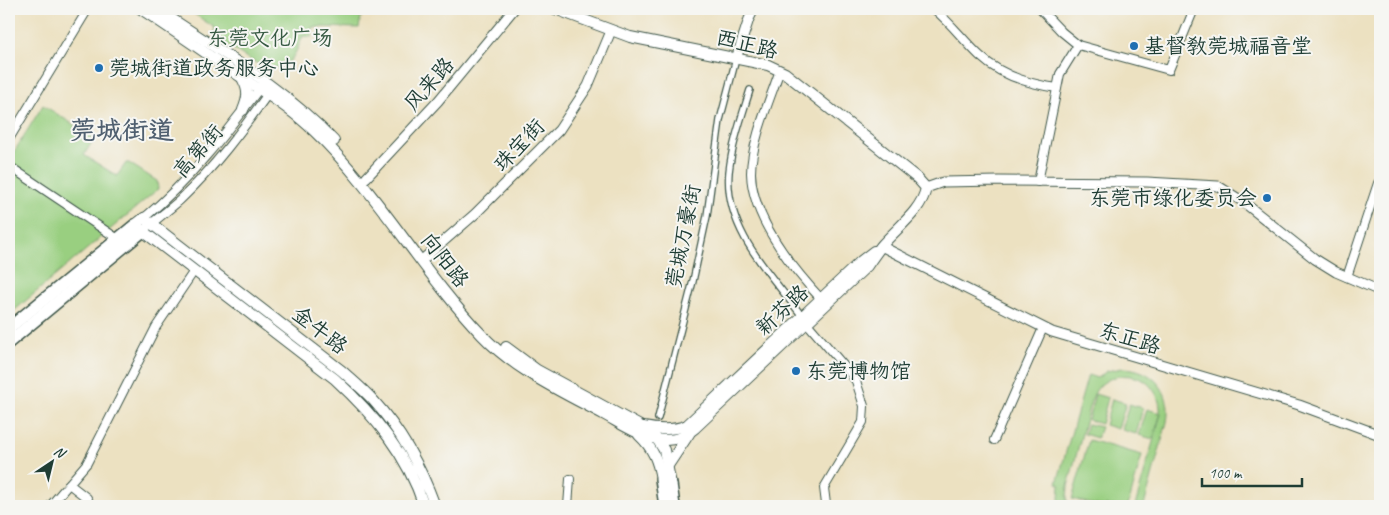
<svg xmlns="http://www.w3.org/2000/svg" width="1389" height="515" viewBox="0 0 1389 515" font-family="Caveat,'LXGW WenKai TC',sans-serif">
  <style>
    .green { fill: #99cf80; stroke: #5c865a }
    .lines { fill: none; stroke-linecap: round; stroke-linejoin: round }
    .pedestrian-casing { stroke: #3e5649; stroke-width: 8 }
    .minor-casing { stroke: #3e5649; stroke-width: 10 }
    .tertiary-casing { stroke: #3e5649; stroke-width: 11 }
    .secondary-casing { stroke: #3e5649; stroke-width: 12 }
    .primary-casing { stroke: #3e5649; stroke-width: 14 }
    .pedestrian { stroke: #fff; stroke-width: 5.5 }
    .minor { stroke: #fff; stroke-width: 8 }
    .tertiary { stroke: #fff; stroke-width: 9 }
    .secondary { stroke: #fff; stroke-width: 10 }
    .primary { stroke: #fff; stroke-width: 11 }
    .poi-dot { fill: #1f6fb2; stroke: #f6f6f2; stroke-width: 2 }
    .labels { text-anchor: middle; stroke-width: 4; stroke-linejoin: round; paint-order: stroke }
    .park-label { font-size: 21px; fill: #375a43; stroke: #f6f6f2 }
    .street-label { font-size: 21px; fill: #1f3d34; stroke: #f6f6f2 }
    .poi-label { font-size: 21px; fill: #1f3d34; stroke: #f6f6f2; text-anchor: start }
    .district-label { font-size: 26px; font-weight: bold; fill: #506070; stroke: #f6f6f2 }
  </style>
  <rect width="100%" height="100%" fill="#f6f6f2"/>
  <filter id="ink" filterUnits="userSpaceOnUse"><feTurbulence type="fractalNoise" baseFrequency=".02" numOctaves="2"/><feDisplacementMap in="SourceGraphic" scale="10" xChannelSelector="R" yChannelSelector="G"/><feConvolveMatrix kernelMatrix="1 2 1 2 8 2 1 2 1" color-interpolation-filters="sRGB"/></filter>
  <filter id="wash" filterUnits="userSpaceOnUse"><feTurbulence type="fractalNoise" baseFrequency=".0096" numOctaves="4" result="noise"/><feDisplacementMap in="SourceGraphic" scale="20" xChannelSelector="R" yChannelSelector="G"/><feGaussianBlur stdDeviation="1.12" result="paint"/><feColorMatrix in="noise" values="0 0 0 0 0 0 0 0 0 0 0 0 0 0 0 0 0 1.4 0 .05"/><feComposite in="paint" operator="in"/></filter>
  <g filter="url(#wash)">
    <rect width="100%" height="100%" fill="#ece1c1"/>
    <g class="green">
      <path d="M187,9H365L361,17L359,28L312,27V37L303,36C299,44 295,57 288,63C269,81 229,45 213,34L215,28Z"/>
      <polygon points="43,105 93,137 91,141 92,142 84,155 117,176 126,163 129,163 157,181 158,189 9,315 9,160"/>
      <path d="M1122,368C1153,368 1173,392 1167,422L1144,506H1135L1161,413L1153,439L1139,435L1147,409L1160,413C1161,400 1154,387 1143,380C1128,372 1108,375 1097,389C1090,399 1088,414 1084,426C1079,446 1073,466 1068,486L1067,498L1068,506H1060L1059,498L1060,484L1057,483L1088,375L1097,378L1107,371Z"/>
      <polygon points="1095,394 1108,398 1101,424 1088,420"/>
      <polygon points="1112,399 1126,403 1118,429 1105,425"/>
      <polygon points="1129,404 1143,408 1136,434 1122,430"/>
      <polygon points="1087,424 1101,427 1097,438 1084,434"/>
      <polygon points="1089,440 1142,455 1128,506 1099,506 1072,499"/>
    </g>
  </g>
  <g filter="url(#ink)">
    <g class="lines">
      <g class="pedestrian-casing">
        <g id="pedestrian">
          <path d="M750,90C742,116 732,144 729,172C724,229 770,274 802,316"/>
          <polyline points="658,418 693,281 707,216 720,120 736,59"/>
        </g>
      </g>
      <g class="minor-casing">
        <g id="minor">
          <path d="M934,9C951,23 964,41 980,56C1001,76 1029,84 1057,88"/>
          <polyline points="1040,9 1062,32 1078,45"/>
          <path d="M780,70C770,99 751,143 751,173C752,219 793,269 823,301"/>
          <polyline points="9,139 88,9"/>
          <polyline points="9,166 118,239"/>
          <polyline points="1038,182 1060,74 1078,45 1169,70 1194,9"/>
          <path d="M144,218C191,179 225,134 262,85"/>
          <path d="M147,227C158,218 170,209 180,200C214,168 243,129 270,91"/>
          <polyline points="1347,277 1378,183"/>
          <polyline points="807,323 850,373 856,381 864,406 863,422 824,488 826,504"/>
          <polyline points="994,440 1043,328"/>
          <polyline points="69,484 87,498 91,506"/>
          <polyline points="50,506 87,463 156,327 194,271"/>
          <polyline points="568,506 570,479"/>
        </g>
      </g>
      <g class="tertiary-casing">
        <g id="tertiary">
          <polyline points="736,59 749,19 754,9"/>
          <polyline points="366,178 438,101 514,9"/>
          <polyline points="926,188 943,182 999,181 1147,182 1218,186 1242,201 1315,259 1336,272 1380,291"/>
          <polyline points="881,246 1052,332 1299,405 1380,435"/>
          <polyline points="422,260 475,214 559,130 588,86 611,31"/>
        </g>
      </g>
      <g class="secondary-casing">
        <g id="secondary">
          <path d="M141,9C176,32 210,56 244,79C268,95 294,111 314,131C378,192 421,271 482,335C516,371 562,392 605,415C627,427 653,446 679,438C685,436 690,432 695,428L867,266C872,259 877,251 883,244C898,227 922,210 926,188L917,178L785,73L768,65L630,37L555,9"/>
          <path d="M157,9C216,49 284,88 334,141"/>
          <path d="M243,80C249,91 248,98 243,110"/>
          <polyline points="506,347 537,370 640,426 657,439 664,450 671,484"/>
          <path d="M643,427C658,430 673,431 687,425L861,261L874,251"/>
          <path d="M639,435C653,448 658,461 661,479"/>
          <polyline points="667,467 689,434"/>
          <path d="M424,506C407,454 375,416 335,379L135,225L144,218L342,371C352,380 364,390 373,400C401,431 421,467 435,506"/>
        </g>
      </g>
      <g class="primary-casing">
        <g id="primary">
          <polyline points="9,328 135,225"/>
          <polyline points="9,342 143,231"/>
          <polyline points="661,479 665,506"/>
          <polyline points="671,484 674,506"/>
        </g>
      </g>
      <use href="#pedestrian" class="pedestrian"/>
      <use href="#minor" class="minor"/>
      <use href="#tertiary" class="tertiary"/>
      <use href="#secondary" class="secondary"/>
      <use href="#primary" class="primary"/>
    </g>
  </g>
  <g class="poi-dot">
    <circle cx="1134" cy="46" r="5"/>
    <circle cx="99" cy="68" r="5"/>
    <circle cx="1267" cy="198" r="5"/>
    <circle cx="796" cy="371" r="5"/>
  </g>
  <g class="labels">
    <g class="park-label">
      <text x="270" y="45">东莞文化广场</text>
    </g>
    <g class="street-label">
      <text transform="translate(747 44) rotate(14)" y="7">西正路</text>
      <text transform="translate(429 84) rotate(-49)" y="7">风来路</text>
      <text transform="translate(519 145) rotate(-46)" y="7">珠宝街</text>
      <text transform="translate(198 151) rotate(-49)" y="7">高第街</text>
      <text transform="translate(683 236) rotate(-79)" y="7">莞城万豪街</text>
      <text transform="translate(445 260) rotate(52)" y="7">向阳路</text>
      <text transform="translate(782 310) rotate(-43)" y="7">新芬路</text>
      <text transform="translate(320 330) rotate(38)" y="7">金牛路</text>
      <text transform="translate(1130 338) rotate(17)" y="7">东正路</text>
    </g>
    <g class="poi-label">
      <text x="1144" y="53">基督教莞城福音堂</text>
      <text x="109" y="75">莞城街道政务服务中心</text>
      <text x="1257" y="205" text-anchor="end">东莞市绿化委员会</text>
      <text x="806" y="378">东莞博物馆</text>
    </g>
    <g class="district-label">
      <text x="122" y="139">莞城街道</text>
    </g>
  </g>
  <rect width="1389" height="515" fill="none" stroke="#f6f6f2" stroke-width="30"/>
  <g transform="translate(52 462) rotate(35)" stroke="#f6f6f2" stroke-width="4" paint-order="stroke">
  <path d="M0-4L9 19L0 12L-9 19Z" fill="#1f3d34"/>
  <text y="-8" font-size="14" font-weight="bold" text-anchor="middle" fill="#1f3d34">N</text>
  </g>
  <path d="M1202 478v8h100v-8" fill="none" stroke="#1f3d34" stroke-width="2.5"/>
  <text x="1209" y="478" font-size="15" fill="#1f3d34" stroke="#f6f6f2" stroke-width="4" paint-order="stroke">100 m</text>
</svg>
